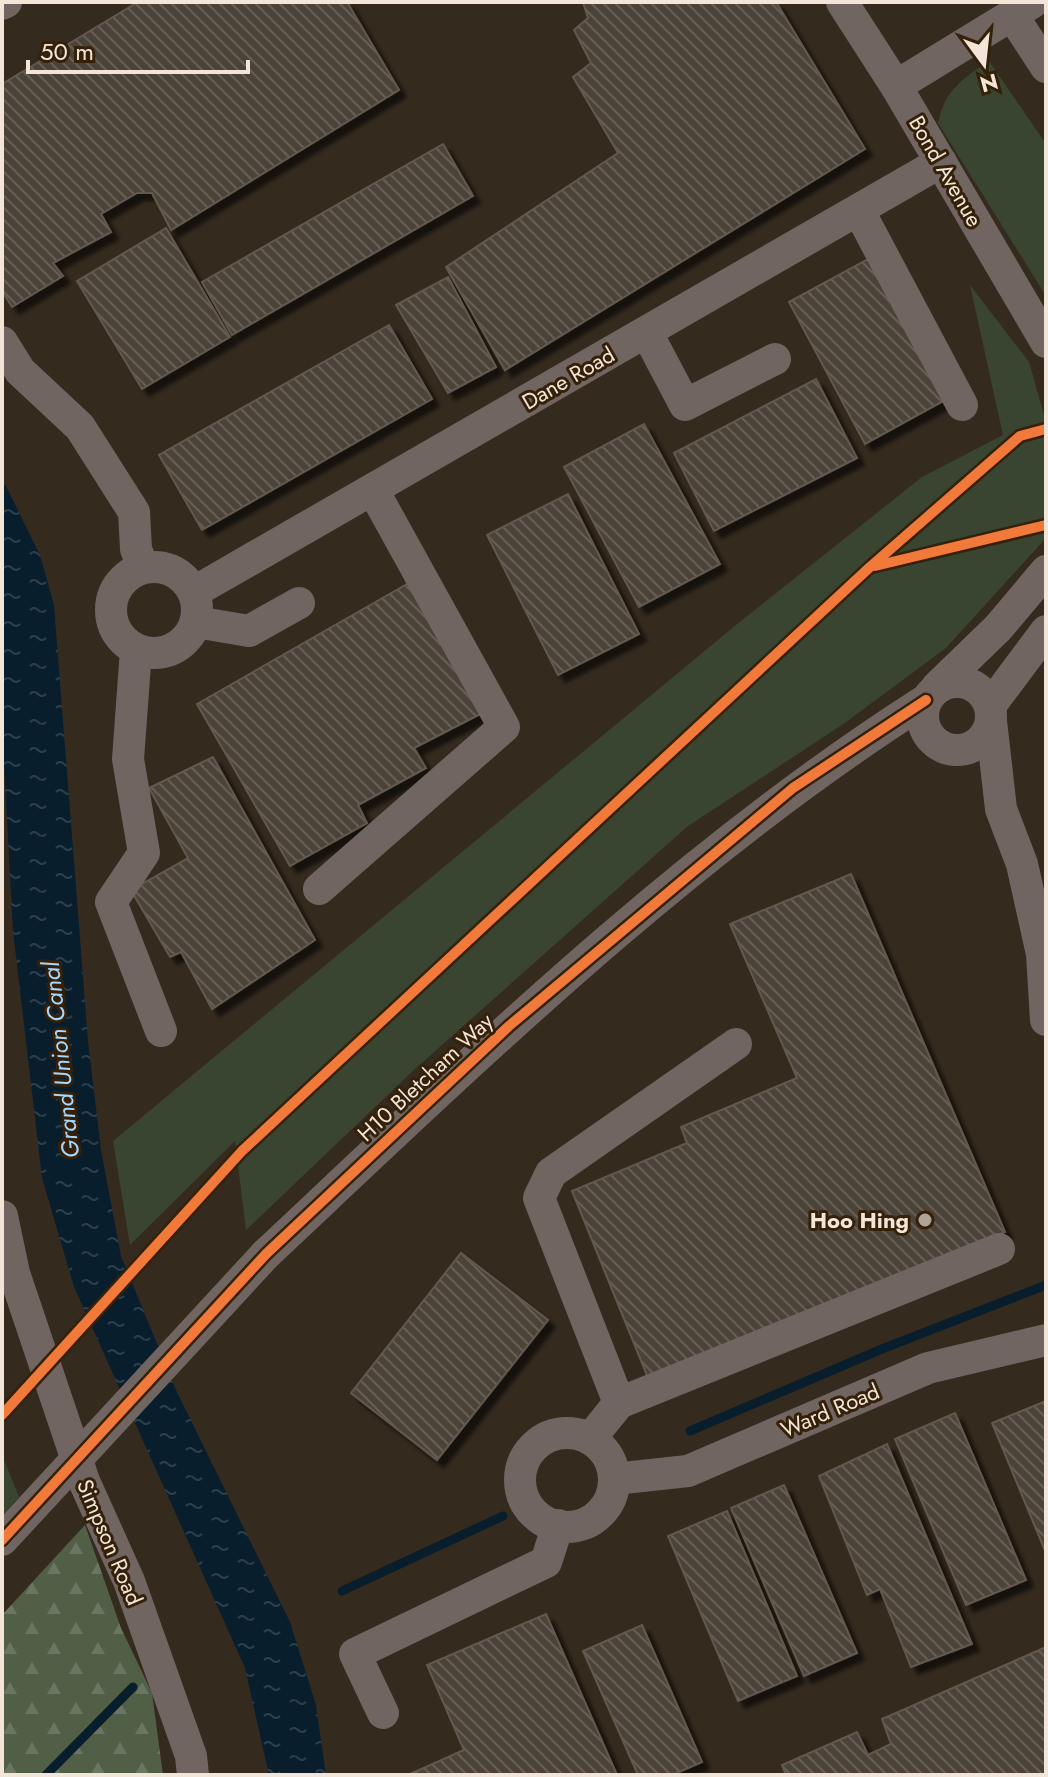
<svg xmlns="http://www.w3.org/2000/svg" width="1048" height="1777" viewBox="0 0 1048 1777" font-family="Jost,sans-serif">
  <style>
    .grass { fill: #394531 }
    .forest { fill: url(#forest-firs) }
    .water { fill: url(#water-ripples) }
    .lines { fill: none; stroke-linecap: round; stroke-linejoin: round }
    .stream { stroke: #081e2d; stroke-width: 9 }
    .building { fill: url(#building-back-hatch); stroke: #63594e; stroke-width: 2; filter: url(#shadow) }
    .minor { stroke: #716562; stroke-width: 32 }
    .minor-bridge { stroke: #716562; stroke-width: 32 }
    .cycleway-casing { stroke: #35210a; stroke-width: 15 }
    .cycleway { stroke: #f17a3a; stroke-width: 10 }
    .poi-dot { fill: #b0a497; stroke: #35210a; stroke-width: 3 }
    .labels { text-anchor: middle; stroke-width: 6; stroke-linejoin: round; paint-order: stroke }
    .street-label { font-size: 22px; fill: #f3e6d8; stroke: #35210a }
    .poi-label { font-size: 22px; font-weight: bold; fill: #f3e6d8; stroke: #35210a; text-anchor: end }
    .water-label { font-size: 24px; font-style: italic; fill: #a5d8ff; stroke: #35210a }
  </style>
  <defs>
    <pattern id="forest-firs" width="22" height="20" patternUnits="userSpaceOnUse" patternTransform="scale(2)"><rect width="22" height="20" fill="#515f47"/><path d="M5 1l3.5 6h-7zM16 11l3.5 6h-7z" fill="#6a7661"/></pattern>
    <pattern id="water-ripples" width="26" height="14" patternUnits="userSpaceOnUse" patternTransform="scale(2)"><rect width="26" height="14" fill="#081e2d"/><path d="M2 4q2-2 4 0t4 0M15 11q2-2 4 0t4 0" fill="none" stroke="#2c3f4b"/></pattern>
    <pattern id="building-back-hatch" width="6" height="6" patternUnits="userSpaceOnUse" patternTransform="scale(2)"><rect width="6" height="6" fill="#4c4339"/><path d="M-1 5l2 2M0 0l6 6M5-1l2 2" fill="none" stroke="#665e55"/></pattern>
    <filter id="shadow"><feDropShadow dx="7" dy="7" stdDeviation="2" flood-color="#0009"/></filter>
  </defs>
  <rect width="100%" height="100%" fill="#352a1e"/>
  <g class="grass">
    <path d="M989,61L1046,144V296L938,123C944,91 963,78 989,61Z"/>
    <polygon points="970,285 1029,362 1046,422 1046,538 946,648 842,725 688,826 415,1069 246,1230 235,1141 130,1245 113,1141 736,625 922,477 1003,435"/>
    <polygon points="2,1455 19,1497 2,1516"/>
  </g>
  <polygon class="forest" points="85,1525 121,1628 152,1693 163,1775 2,1775 2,1615"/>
  <polygon class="water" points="2,478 40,555 54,605 88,1041 101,1150 121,1256 176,1390 290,1622 316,1705 326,1775 269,1775 245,1668 74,1287 42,1178 13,931 2,728"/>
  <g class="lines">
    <g class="stream">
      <polyline points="690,1431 882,1349 1046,1285"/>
      <polyline points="342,1591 503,1516"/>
      <polyline points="46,1775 133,1687"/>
    </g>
  </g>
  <g class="building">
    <polygon points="138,2 347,2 399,90 171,230 152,193 137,193 101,214 111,232 53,263 63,276 12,307 2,291 2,84"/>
    <polygon points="583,2 776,2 865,149 505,370 446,267 618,153 573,77 591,63 574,30 588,18"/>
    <polygon points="443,144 473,196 232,335 202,282"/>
    <polygon points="166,228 230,337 142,389 77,281"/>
    <polygon points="868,259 945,400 865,444 789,302"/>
    <polygon points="448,277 496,367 448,393 396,305"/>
    <polygon points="389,325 432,399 202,530 159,455"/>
    <polygon points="816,379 857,458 714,531 674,453"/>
    <polygon points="644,424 720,564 639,607 564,467"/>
    <polygon points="568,494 639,634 558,675 487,535"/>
    <polygon points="414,580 488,710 414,748 426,768 358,805 367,823 290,866 197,704"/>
    <polygon points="213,757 315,940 212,1009 181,952 170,957 131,890 188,858 149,788"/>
    <polygon points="851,874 1005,1232 648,1378 572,1191 687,1143 681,1127 797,1078 730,924"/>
    <polygon points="461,1253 548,1320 437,1460 351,1393"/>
    <polygon points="1046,1401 1046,1553 992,1423"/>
    <polygon points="955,1413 1026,1580 966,1605 895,1439"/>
    <polygon points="887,1444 972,1644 911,1667 880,1589 867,1595 819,1476"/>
    <polygon points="784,1485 857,1653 804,1676 731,1508"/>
    <polygon points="727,1511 797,1676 738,1701 668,1536"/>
    <polygon points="546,1614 617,1775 408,1775 464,1750 427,1665"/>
    <polygon points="642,1625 702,1762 672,1775 638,1775 583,1651"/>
    <polygon points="1046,1647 1046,1775 786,1775 782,1765 857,1732 868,1755 891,1744 882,1719"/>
  </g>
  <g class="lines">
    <g class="minor">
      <polyline points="842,2 896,86 1046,342"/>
      <polyline points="2,4 6,2"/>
      <polyline points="1012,15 1046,67"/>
      <polyline points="896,86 1033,2"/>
      <polyline points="859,211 962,405"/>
      <polyline points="647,333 685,405 775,359"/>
      <polyline points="2,342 20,371 80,427 134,512 136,549 143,568"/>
      <circle cx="154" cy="610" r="43"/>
      <polyline points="194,592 941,162"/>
      <polyline points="196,622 249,631 299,603"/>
      <polyline points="136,650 128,759 144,853 111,902 161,1031"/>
      <circle cx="957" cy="716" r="34"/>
      <polyline points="937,687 998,628 1046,571"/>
      <polyline points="990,706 1046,631"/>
      <polyline points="991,721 1001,809 1022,864 1042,954 1046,1020"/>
      <polyline points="319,889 504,727 373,490"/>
      <polyline points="2,1216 14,1273 84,1481 129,1581 191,1756 193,1775"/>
      <path d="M266,1254C475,1058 684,854 926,700"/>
      <polyline points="619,1403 539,1198 551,1173 736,1044"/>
      <circle cx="567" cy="1480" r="47"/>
      <polyline points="590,1439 619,1403 999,1249"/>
      <polyline points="614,1479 688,1471 928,1368 1046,1340"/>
      <polyline points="383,1713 355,1654 546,1562 558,1525"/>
    </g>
    <polyline class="minor-bridge" points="2,1540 266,1254"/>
    <g class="cycleway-casing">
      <g id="cycleway">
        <polyline points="875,566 1046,525"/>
        <polyline points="2,1415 242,1151 870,567 1020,436 1046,429"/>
        <polyline points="2,1540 266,1254 509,1026 793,788 926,700"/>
      </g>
    </g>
    <use href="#cycleway" class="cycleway"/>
  </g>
  <circle class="poi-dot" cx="925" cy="1220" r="8"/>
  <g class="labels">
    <g class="street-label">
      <text transform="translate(946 171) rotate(60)" y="8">Bond Avenue</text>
      <text transform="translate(568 378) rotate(-30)" y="8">Dane Road</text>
      <text transform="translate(425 1077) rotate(-43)" y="8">H10 Bletcham Way</text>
      <text transform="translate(830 1410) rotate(-23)" y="8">Ward Road</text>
      <text transform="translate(110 1542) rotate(67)" y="8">Simpson Road</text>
    </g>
    <g class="poi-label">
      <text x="909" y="1228">Hoo Hing</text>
    </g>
    <g class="water-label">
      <text transform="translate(61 1060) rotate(-96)" y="8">Grand Union Canal</text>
    </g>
  </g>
  <rect width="1048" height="1777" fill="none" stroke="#f3e6d8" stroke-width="8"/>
  <g transform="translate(984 64) rotate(165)" stroke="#35210a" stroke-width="6" paint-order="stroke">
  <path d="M0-6L14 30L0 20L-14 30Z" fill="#f3e6d8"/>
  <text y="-12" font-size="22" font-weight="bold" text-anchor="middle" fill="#f3e6d8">N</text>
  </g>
  <path d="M28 60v12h220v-12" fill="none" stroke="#f3e6d8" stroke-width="4"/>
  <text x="40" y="60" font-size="24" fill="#f3e6d8" stroke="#35210a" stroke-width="6" paint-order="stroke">50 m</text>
</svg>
